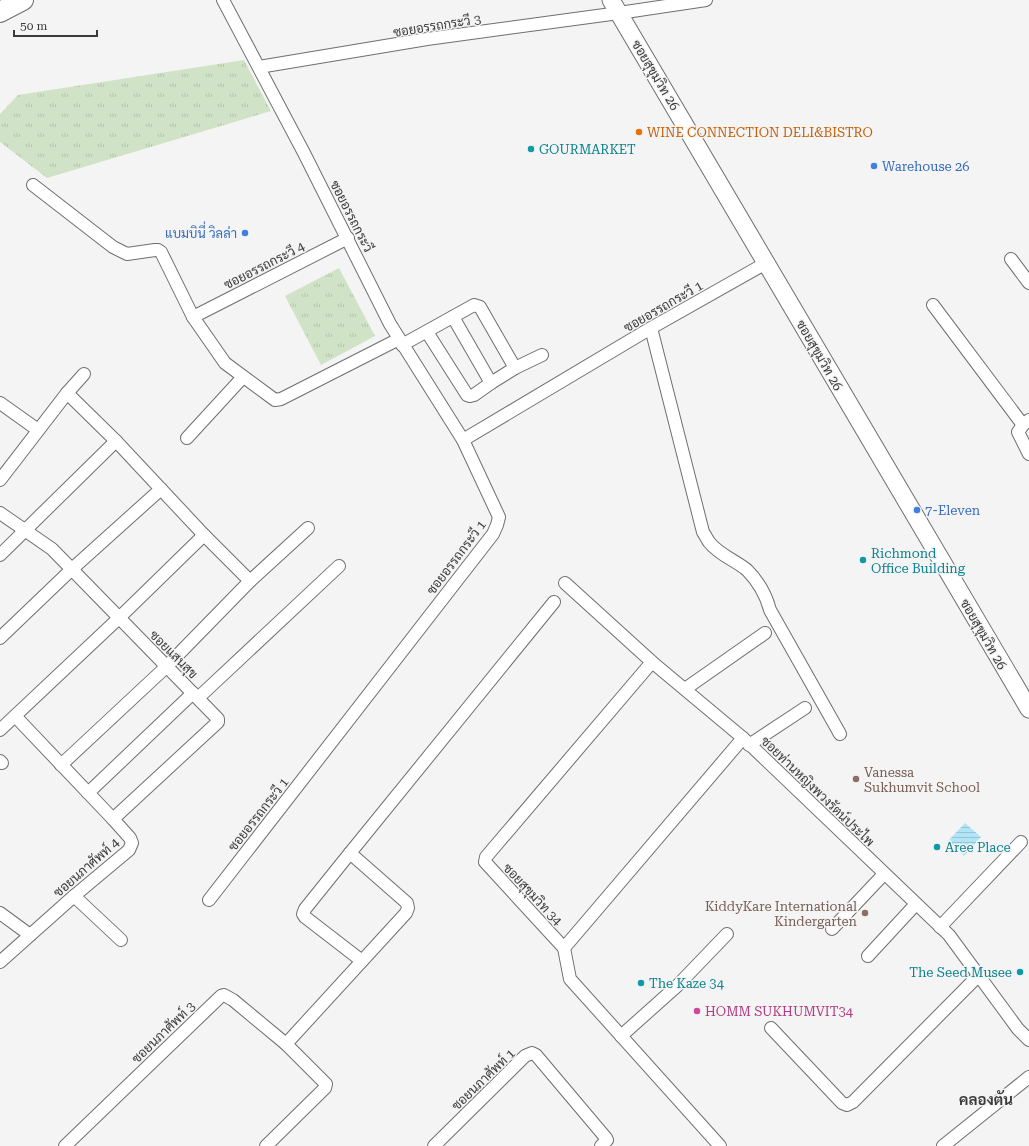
<svg xmlns="http://www.w3.org/2000/svg" width="1029" height="1146" viewBox="0 0 1029 1146" font-family="'Roboto Serif',Sarabun,serif">
  <style>
    .grass { fill: url(#grass-tufts) }
    .water { fill: url(#water-rules) }
    .lines { fill: none; stroke-linecap: round; stroke-linejoin: round }
    .street-casing { stroke: #6f6f70; stroke-width: 14 }
    .secondary-casing { stroke: #6f6f70; stroke-width: 19 }
    .primary-casing { stroke: #6f6f70; stroke-width: 22 }
    .street { stroke: #fff; stroke-width: 12 }
    .secondary { stroke: #fff; stroke-width: 17 }
    .primary { stroke: #fff; stroke-width: 20 }
    .food-dot { fill: #e8710a; stroke: #f4f4f5; stroke-width: 1.5 }
    .culture-dot { fill: #0f9aa8; stroke: #f4f4f5; stroke-width: 1.5 }
    .shop-dot { fill: #3f7fe0; stroke: #f4f4f5; stroke-width: 1.5 }
    .education-dot { fill: #8d6e63; stroke: #f4f4f5; stroke-width: 1.5 }
    .hotel-dot { fill: #d1479c; stroke: #f4f4f5; stroke-width: 1.5 }
    .labels { text-anchor: middle; stroke-width: 3; stroke-linejoin: round; paint-order: stroke }
    .street-label { font-size: 13px; fill: #3b3b3b; stroke: #f4f4f5 }
    .food-label { font-size: 13px; fill: #c56008; stroke: #f4f4f5; text-anchor: start }
    .culture-label { font-size: 13px; fill: #0d838f; stroke: #f4f4f5; text-anchor: start }
    .shop-label { font-size: 13px; fill: #366cbe; stroke: #f4f4f5; text-anchor: start }
    .education-label { font-size: 13px; fill: #785e54; stroke: #f4f4f5; text-anchor: start }
    .hotel-label { font-size: 13px; fill: #b23c85; stroke: #f4f4f5; text-anchor: start }
    .quarter-label { font-size: 15px; font-weight: bold; fill: #3b3b3b; stroke: #f4f4f5 }
  </style>
  <defs>
    <pattern id="grass-tufts" width="24" height="20" patternUnits="userSpaceOnUse"><rect width="24" height="20" fill="#d1e3c7"/><path d="M3 7l-1-3M5 7V3M7 7l1-3M15 17l-1-3M17 17v-4M19 17l1-3" fill="none" stroke="#b4c4ac"/></pattern>
    <pattern id="water-rules" width="6" height="5" patternUnits="userSpaceOnUse"><rect width="6" height="5" fill="#b1e4f5"/><path d="M0 2.5h6" fill="none" stroke="#99c4d3"/></pattern>
  </defs>
  <rect width="100%" height="100%" fill="#f4f4f5"/>
  <g class="grass">
    <polygon points="244,60 271,111 47,178 0,142 0,114 18,95"/>
    <polygon points="339,268 375,336 321,365 285,296"/>
  </g>
  <polygon class="water" points="965,823 981,837 964,856 948,841"/>
  <g class="lines">
    <g class="street-casing">
      <g id="street">
        <polyline points="223,0 304,153 390,324 463,440"/>
        <polyline points="259,67 427,39 619,13 706,0"/>
        <polyline points="33,185 113,247 127,254 155,250 158,250 161,252 193,317 225,363 275,400 281,399 399,339"/>
        <polyline points="1011,259 1029,283"/>
        <polyline points="933,305 1023,425"/>
        <polyline points="193,317 348,238"/>
        <polyline points="453,317 491,383"/>
        <path d="M651,328L703,532C705,535 707,539 709,542C719,555 735,560 747,570C758,581 766,595 770,610L840,734"/>
        <polyline points="402,345 474,305 480,307 515,368 491,383 474,395 470,396 467,395 427,332"/>
        <polyline points="515,368 542,355"/>
        <polyline points="67,393 116,441 204,535 250,581"/>
        <polyline points="0,403 38,430"/>
        <polyline points="1029,420 1023,425 1018,432 1029,454"/>
        <polyline points="187,438 243,377"/>
        <polyline points="0,480 67,393 84,374"/>
        <polyline points="0,513 52,549 218,719 218,722 113,819"/>
        <polyline points="0,555 116,441"/>
        <polyline points="565,583 652,662 743,738 949,935 1018,1029 1029,1040"/>
        <polyline points="0,638 72,569 161,489"/>
        <polyline points="652,662 486,857 485,862 564,948 570,979 720,1146"/>
        <polyline points="685,689 765,633"/>
        <polyline points="198,698 339,566"/>
        <polyline points="0,730 120,617 204,535"/>
        <polyline points="749,745 805,708"/>
        <polyline points="0,761 2,763"/>
        <polyline points="61,765 166,667 250,581 308,528"/>
        <polyline points="88,793 193,693"/>
        <polyline points="350,853 305,909 303,914 305,917 362,961"/>
        <polyline points="74,896 121,940"/>
        <polyline points="209,900 493,534 497,525 499,517 463,440 651,328 766,263"/>
        <polyline points="0,913 30,935"/>
        <polyline points="940,927 1021,842"/>
        <polyline points="832,929 884,874"/>
        <polyline points="564,948 743,738"/>
        <polyline points="868,956 916,904"/>
        <polyline points="0,962 74,896 129,850 132,843 130,838 113,819 15,716"/>
        <polyline points="771,1028 842,1103 847,1105 853,1102 978,976"/>
        <polyline points="621,1036 677,986 727,934"/>
        <polyline points="286,1044 406,913 408,908 407,903 350,853 554,602"/>
        <polyline points="65,1146 221,996 224,995 233,1000 286,1044 326,1084 325,1088 266,1146"/>
        <polyline points="434,1146 525,1056 532,1053 536,1055 606,1138 607,1140 601,1146"/>
        <polyline points="943,1146 1029,1077"/>
      </g>
    </g>
    <g class="secondary-casing">
      <polyline id="secondary" points="611,0 1029,709"/>
    </g>
    <g class="primary-casing">
      <polyline id="primary" points="0,12 23,0"/>
    </g>
    <use href="#street" class="street"/>
    <use href="#secondary" class="secondary"/>
    <use href="#primary" class="primary"/>
  </g>
  <circle class="food-dot" cx="639" cy="132" r="4"/>
  <g class="culture-dot">
    <circle cx="531" cy="149" r="4"/>
    <circle cx="863" cy="560" r="4"/>
    <circle cx="937" cy="847" r="4"/>
    <circle cx="1020" cy="972" r="4"/>
    <circle cx="641" cy="983" r="4"/>
  </g>
  <g class="shop-dot">
    <circle cx="874" cy="166" r="4"/>
    <circle cx="245" cy="233" r="4"/>
    <circle cx="917" cy="510" r="4"/>
  </g>
  <g class="education-dot">
    <circle cx="856" cy="779" r="4"/>
    <circle cx="865" cy="913" r="4"/>
  </g>
  <circle class="hotel-dot" cx="697" cy="1011" r="4"/>
  <g class="labels">
    <g class="street-label">
      <text transform="translate(437 25) rotate(-9)" y="5">ซอยอรรถกระวี 3</text>
      <text transform="translate(656 75) rotate(59)" y="5">ซอยสุขุมวิท 26</text>
      <text transform="translate(352 216) rotate(63)" y="5">ซอยอรรถกระวี</text>
      <text transform="translate(264 265) rotate(-27)" y="5">ซอยอรรถกระวี 4</text>
      <text transform="translate(663 306) rotate(-30)" y="5">ซอยอรรถกระวี 1</text>
      <text transform="translate(820 355) rotate(60)" y="5">ซอยสุขุมวิท 26</text>
      <text transform="translate(456 557) rotate(-53)" y="5">ซอยอรรถกระวี 1</text>
      <text transform="translate(984 634) rotate(60)" y="5">ซอยสุขุมวิท 26</text>
      <text transform="translate(174 654) rotate(45)" y="5">ซอยแสนสุข</text>
      <text transform="translate(818 791) rotate(44)" y="5">ซอยท่านหญิงพวงรัตน์ประไพ</text>
      <text transform="translate(258 814) rotate(-52)" y="5">ซอยอรรถกระวี 1</text>
      <text transform="translate(86 867) rotate(-41)" y="5">ซอยนภาศัพท์ 4</text>
      <text transform="translate(533 894) rotate(47)" y="5">ซอยสุขุมวิท 34</text>
      <text transform="translate(163 1032) rotate(-44)" y="5">ซอยนภาศัพท์ 3</text>
      <text transform="translate(483 1079) rotate(-44)" y="5">ซอยนภาศัพท์ 1</text>
    </g>
    <g class="food-label">
      <text x="647" y="137">WINE CONNECTION DELI&amp;BISTRO</text>
    </g>
    <g class="culture-label">
      <text x="539" y="154">GOURMARKET</text>
      <text x="871" y="558">Richmond<tspan x="871" dy="15">Office Building</tspan></text>
      <text x="945" y="852">Aree Place</text>
      <text x="1012" y="977" text-anchor="end">The Seed Musee</text>
      <text x="649" y="988">The Kaze 34</text>
    </g>
    <g class="shop-label">
      <text x="882" y="171">Warehouse 26</text>
      <text x="237" y="238" text-anchor="end">แบมบินี่ วิลล่า</text>
      <text x="925" y="515">7-Eleven</text>
    </g>
    <g class="education-label">
      <text x="864" y="777">Vanessa<tspan x="864" dy="15">Sukhumvit School</tspan></text>
      <text x="857" y="911" text-anchor="end">KiddyKare International<tspan x="857" dy="15">Kindergarten</tspan></text>
    </g>
    <g class="hotel-label">
      <text x="705" y="1016">HOMM SUKHUMVIT34</text>
    </g>
    <g class="quarter-label">
      <text x="986" y="1105">คลองตัน</text>
    </g>
  </g>
  <path d="M14 30v6h83v-6" fill="none" stroke="#3b3b3b" stroke-width="2"/>
  <text x="20" y="30" font-size="12" fill="#3b3b3b" stroke="#f4f4f5" stroke-width="3" paint-order="stroke">50 m</text>
</svg>
